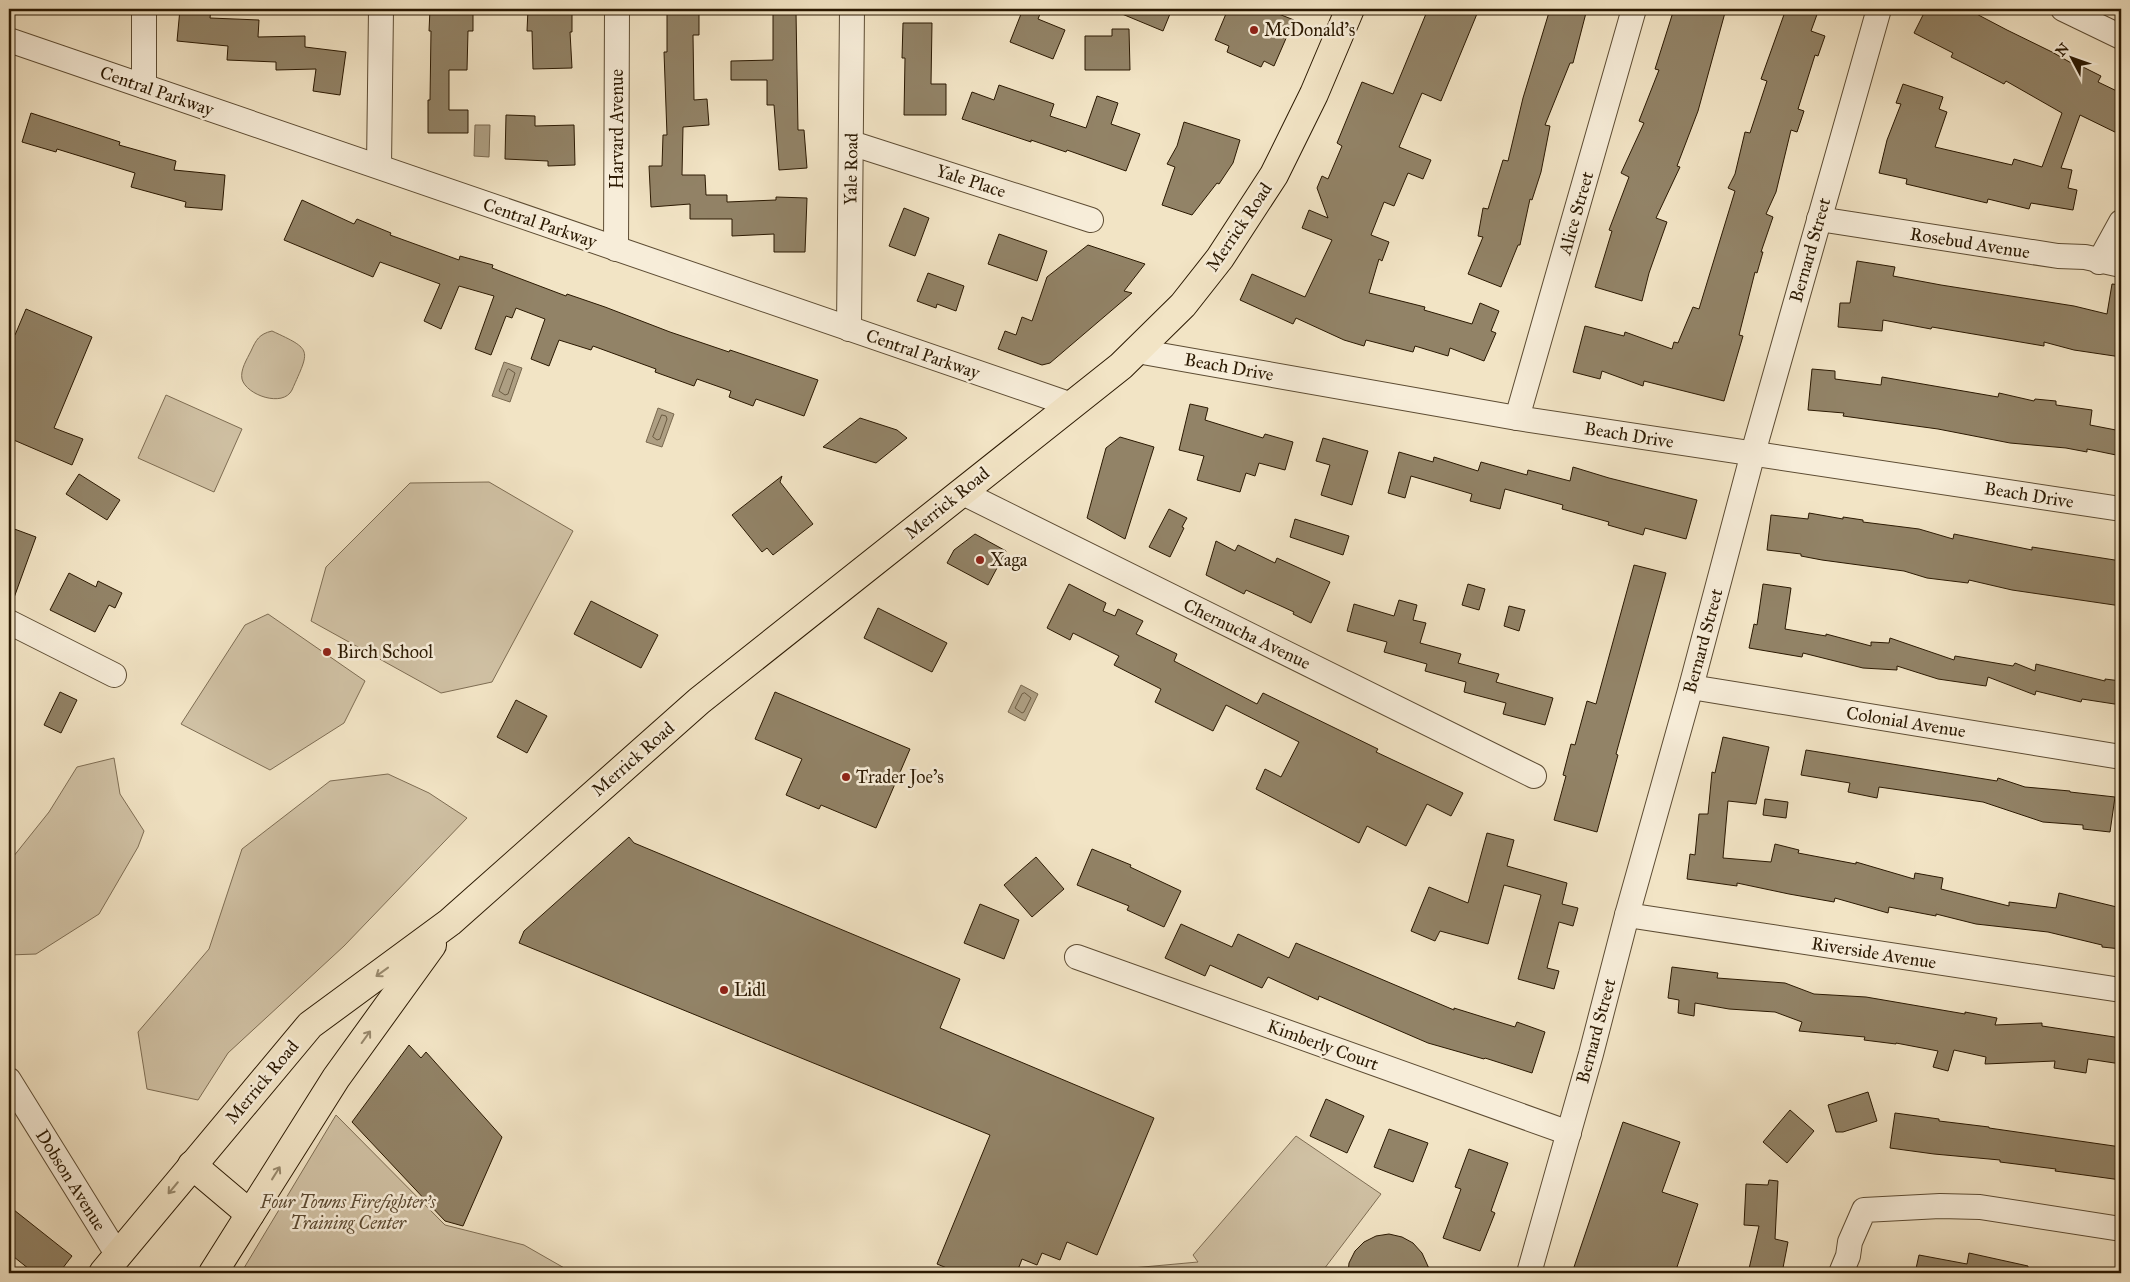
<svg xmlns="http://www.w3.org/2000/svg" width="2130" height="1282" viewBox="0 0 2130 1282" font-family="'IM FELL Great Primer',serif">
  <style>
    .green { fill: #d0c1a4; stroke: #7e6d53 }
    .water { fill: #ae9f83; stroke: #7a694f }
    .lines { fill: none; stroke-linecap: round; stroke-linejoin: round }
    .shore { stroke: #6c5c42; stroke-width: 1 }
    .building { fill: #928367; stroke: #2b1902 }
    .street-casing { stroke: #5d4c33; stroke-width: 26 }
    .primary-casing { stroke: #2b1902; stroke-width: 30 }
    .street { stroke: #f7edd9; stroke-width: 24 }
    .primary { stroke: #f2e4c5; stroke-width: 28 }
    .oneway { stroke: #98896d }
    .poi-dot { fill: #8f2418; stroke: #f7edd9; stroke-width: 2 }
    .labels { text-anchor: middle; stroke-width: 5; stroke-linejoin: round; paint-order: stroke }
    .poi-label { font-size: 18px; fill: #2b1902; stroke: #f7edd9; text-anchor: start }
    .street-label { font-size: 18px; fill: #2b1902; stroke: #f7edd9 }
    .park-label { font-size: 18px; font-style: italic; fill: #5d4b33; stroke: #f7edd9 }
  </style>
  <rect width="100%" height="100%" fill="#f2e4c5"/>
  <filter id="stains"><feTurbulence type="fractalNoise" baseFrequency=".004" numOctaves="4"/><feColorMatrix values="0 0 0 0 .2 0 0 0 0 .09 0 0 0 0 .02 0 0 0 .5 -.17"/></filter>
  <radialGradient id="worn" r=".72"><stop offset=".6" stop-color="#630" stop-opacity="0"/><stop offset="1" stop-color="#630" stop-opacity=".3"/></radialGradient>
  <g class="green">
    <path d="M272,331C313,350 310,349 292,390C283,408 246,395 242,379C240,370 247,359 251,351C256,340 259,334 272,331Z"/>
    <polygon points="166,395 242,429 214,492 138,458"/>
    <polygon points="489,482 573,531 492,682 441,693 311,621 326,567 410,483"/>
    <polygon points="268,614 365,681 344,723 270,770 181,724 245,625"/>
    <polygon points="114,758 120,794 144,831 138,847 99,914 36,954 9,955 9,862 49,812 77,767"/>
    <polygon points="388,774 429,793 467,818 344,946 228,1053 198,1100 147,1089 138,1032 209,949 242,849 330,781"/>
    <polygon points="336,1115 445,1225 524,1245 573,1273 241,1273"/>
    <polygon points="1296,1136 1381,1194 1321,1273 1077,1273 1198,1262 1193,1255"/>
  </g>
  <g class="water">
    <polygon points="475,125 490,125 489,157 474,156"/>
    <polygon points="504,362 522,368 510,402 492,396"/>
    <polygon points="658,408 674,414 662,447 646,442"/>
    <polygon points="1021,685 1038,694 1025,721 1008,712"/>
  </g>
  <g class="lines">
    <g class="shore">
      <polygon points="509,369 515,373 508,394 505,395 499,391 507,370"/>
      <polygon points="662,415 666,416 667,419 660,439 657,440 653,437"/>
      <polygon points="1025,693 1031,698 1024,712 1022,713 1015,708 1022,694"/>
    </g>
  </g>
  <g class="building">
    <polygon points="180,9 211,9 210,18 259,20 258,37 305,36 305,47 346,52 340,95 313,91 316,69 276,70 276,62 227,60 228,46 177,41"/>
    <polygon points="430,9 473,9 473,31 468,31 467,70 449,70 449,110 468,110 468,133 428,133 428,100 430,100 431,31 429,31"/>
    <polygon points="528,9 572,9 572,32 570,32 572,68 533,69 532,31 527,31"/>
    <polygon points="667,9 699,9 699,35 693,35 694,100 707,99 709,125 683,127 682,175 705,175 706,195 727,195 727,202 776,200 776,197 807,198 805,252 774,252 774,234 732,236 732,219 690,219 690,204 651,207 649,166 662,166 663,135 667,135 664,52 667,52"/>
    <polygon points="1023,9 1042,9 1038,19 1065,30 1053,59 1010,42"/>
    <polygon points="1110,9 1172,9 1163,31"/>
    <polygon points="1228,9 1266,9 1294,20 1274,66 1264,61 1261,67 1227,52 1229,46 1215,40"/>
    <polygon points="1428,9 1479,9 1441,101 1422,93 1399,147 1431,160 1423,179 1408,173 1394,206 1384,202 1371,235 1389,242 1382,261 1379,259 1369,293 1425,307 1424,310 1472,324 1480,303 1499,311 1491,331 1496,333 1484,361 1450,348 1448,356 1415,346 1413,352 1366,340 1364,346 1344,340 1296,318 1293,324 1240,300 1252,274 1305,297 1332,240 1302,228 1309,210 1328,218 1317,188 1322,176 1328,179 1342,146 1337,143 1362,82 1393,94"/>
    <polygon points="1550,9 1587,9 1573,63 1570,63 1545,125 1550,126 1541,172 1532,200 1530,199 1520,245 1518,245 1501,287 1468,274 1483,237 1478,236 1483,208 1488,209 1503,160 1508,161 1523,98"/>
    <polygon points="1674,9 1726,9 1698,111 1677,166 1680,167 1656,218 1667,222 1649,273 1642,301 1595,287 1612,231 1609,230 1629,177 1621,173 1644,123 1639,121 1659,70 1655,69"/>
    <polygon points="1786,9 1819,9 1811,31 1825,36 1818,56 1815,55 1798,109 1804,111 1797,132 1791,130 1776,192 1766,214 1773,217 1761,252 1763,252 1757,273 1755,272 1739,335 1743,336 1724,401 1644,381 1643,386 1602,371 1600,379 1573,372 1585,326 1624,336 1625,332 1672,349 1674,342 1678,343 1693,307 1699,309 1735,191 1728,188 1735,174 1745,132 1750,133 1767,81 1761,79"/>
    <polygon points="1926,9 1967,9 2007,30 2052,52 2080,68 2081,66 2101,76 2098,82 2121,93 2121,135 2080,115 2061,168 2072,170 2068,188 2077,190 2073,210 2031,203 2029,209 1988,199 1987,203 1906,184 1907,179 1879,173 1887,140 1901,104 1896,103 1903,84 1943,97 1939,109 1947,112 1935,147 2012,165 2014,159 2042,167 2062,113 2006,81 2004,84 1967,65 1951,57 1953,53 1914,33"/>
    <polygon points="773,12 796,12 798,130 804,130 807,168 779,170 774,105 767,105 767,80 731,80 731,61 773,60"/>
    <polygon points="903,23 932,23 931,84 946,84 946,115 904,115 905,58 902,58"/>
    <polygon points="1112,29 1129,29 1130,70 1085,70 1085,36 1112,36"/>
    <polygon points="999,85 1054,104 1050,116 1086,128 1097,96 1118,103 1111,124 1140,134 1126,171 1067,150 1066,152 1031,140 1031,142 962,119 972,92 994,100"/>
    <polygon points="31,113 120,142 119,145 176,161 174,170 225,175 222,210 185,207 186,202 131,187 135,173 57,149 56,152 22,142"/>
    <polygon points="506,115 535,116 535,126 574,125 575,165 548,166 548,161 505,159"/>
    <polygon points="1184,122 1240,140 1233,163 1219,184 1217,183 1192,215 1162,205 1175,167 1167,164 1177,146"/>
    <polygon points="302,200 354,224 357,219 391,233 390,235 459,260 460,256 493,265 492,268 566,296 567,294 605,307 670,332 729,352 730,350 818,380 804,416 756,399 753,406 729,397 731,391 697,379 694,386 655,372 656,369 593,346 591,350 559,340 549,366 531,359 545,319 516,308 512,318 506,316 491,355 475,349 494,296 459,286 441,329 424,321 440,284 380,262 373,277 284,240"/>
    <polygon points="904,208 929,218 915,256 889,246"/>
    <polygon points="999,234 1047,251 1037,281 988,264"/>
    <polygon points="1088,245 1145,264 1124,291 1132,293 1050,363 1042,365 998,349 1005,331 1016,335 1022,317 1032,321 1047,277"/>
    <polygon points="1857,261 1895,267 1893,276 1941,285 2074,306 2107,314 2112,284 2121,285 2121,357 2074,350 2044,342 2044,346 1932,327 1931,329 1883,320 1882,331 1838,327 1840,303 1850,303"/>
    <polygon points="928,273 964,286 956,311 937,304 936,308 917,301"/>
    <polygon points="26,309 92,337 54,428 83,439 72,465 9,438 9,332 15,335"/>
    <polygon points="1812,369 1835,371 1835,379 1881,385 1882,377 1998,397 1999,393 2034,401 2035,399 2056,401 2056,405 2092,410 2090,425 2121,431 2121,456 2087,449 2087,452 2066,448 2010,443 1938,429 1843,416 1844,413 1808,410"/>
    <polygon points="1190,404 1208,408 1205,420 1263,438 1265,434 1293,442 1285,470 1259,463 1255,476 1246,473 1240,492 1197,480 1204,456 1179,450"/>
    <polygon points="860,418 897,430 907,438 876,463 823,447"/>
    <polygon points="1120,437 1154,447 1125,539 1087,518 1106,448"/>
    <polygon points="1323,438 1368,451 1352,505 1321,495 1330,465 1316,461"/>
    <polygon points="1399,452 1433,462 1434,457 1478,471 1481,462 1527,475 1528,470 1570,481 1573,467 1609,478 1697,500 1686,539 1645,528 1643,535 1608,525 1609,522 1562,509 1563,505 1505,489 1500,509 1470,501 1472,494 1411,476 1405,498 1388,493"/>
    <polygon points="79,474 120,500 107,520 66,494"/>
    <polygon points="782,476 780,482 813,524 773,555 767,548 762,552 732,515"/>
    <polygon points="1169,509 1187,518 1182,527 1184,528 1170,557 1149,547"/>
    <polygon points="1809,513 1843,519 1843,517 1863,520 1863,522 1919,529 1953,539 1954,534 2032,550 2032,547 2121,561 2121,606 2012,590 1969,580 1968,583 1927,578 1904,571 1822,560 1801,556 1801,554 1767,550 1771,515 1808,519"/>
    <polygon points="1295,519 1349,536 1343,555 1290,537"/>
    <polygon points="9,527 36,537 11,606 9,605"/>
    <polygon points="975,534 1006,551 988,585 947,563 954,550"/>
    <polygon points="1216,541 1235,551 1238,545 1275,563 1277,558 1330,582 1311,623 1293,614 1294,612 1246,590 1244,594 1206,575"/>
    <polygon points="1634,565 1666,573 1616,754 1618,755 1597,832 1554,820 1566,776 1563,775 1571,744 1575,745 1587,701 1596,704"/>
    <polygon points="69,573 96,587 98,581 122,593 115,608 109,605 95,632 50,610"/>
    <polygon points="1069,584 1106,603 1103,611 1115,616 1118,609 1143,621 1136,634 1177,654 1174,661 1257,704 1263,693 1378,749 1376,752 1463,793 1451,816 1427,804 1406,846 1367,826 1359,843 1256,789 1265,769 1281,777 1299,742 1226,705 1213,731 1155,702 1161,689 1114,665 1119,656 1073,633 1070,640 1047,628"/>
    <polygon points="1468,584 1485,589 1479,610 1462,605"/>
    <polygon points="1763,584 1791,588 1785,629 1826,636 1826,634 1871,646 1871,642 1889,643 1890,638 1954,660 1955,656 2013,666 2015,663 2035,671 2036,664 2105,681 2105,679 2121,681 2121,705 2082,699 2081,702 2036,691 2035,695 1988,677 1986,686 1938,679 1897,666 1897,670 1863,668 1803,653 1802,657 1749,648 1754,624 1757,625"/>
    <polygon points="1399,600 1417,605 1413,620 1426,623 1420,643 1461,654 1458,663 1499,674 1496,682 1553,698 1545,725 1503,714 1506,703 1464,692 1466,682 1425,671 1427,664 1384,652 1387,642 1347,631 1354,604 1394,616"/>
    <polygon points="591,601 658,635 641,668 574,634"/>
    <polygon points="1509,606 1525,610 1519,631 1504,626"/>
    <polygon points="878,608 947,643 932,672 864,638"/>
    <polygon points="60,692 77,700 61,733 44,725"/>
    <polygon points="775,692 910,749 876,828 821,805 819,809 786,795 802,759 755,739"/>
    <polygon points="516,700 547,716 527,753 497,737"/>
    <polygon points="1723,737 1769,747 1756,804 1728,801 1723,858 1771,862 1775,844 1799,850 1798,853 1856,864 1856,862 1914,879 1915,873 1943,878 1941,889 2009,906 2009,902 2056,908 2059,893 2121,908 2121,949 2102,947 2102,945 2048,932 1976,924 1936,914 1936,916 1889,907 1888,913 1835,898 1834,902 1789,894 1737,883 1737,886 1687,879 1690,854 1695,855 1699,814 1708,814 1712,772 1715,773"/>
    <polygon points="1806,750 1997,781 1998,778 2025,787 2070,791 2070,792 2115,797 2110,832 2083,829 2083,825 2043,822 1983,802 1879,787 1877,798 1848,792 1850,783 1801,775"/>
    <polygon points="1765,799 1788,802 1786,818 1763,815"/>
    <polygon points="1487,833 1514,840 1507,866 1567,883 1562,904 1578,908 1573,926 1559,922 1547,968 1559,971 1554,989 1518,979 1541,895 1504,885 1488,944 1440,931 1435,941 1411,931 1429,887 1468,903"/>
    <polygon points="629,837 634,843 960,979 940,1028 1154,1118 1097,1255 1067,1242 1060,1260 1042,1253 1037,1265 1022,1259 1019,1267 1001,1273 959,1273 937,1264 990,1135 519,943 524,931"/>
    <polygon points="1092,849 1131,865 1130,867 1181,891 1164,927 1127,910 1129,906 1077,885"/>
    <polygon points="1036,857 1064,889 1032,917 1004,885"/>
    <polygon points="980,904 1019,920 1004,959 964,943"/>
    <polygon points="1181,924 1232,947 1238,934 1289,958 1296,943 1454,1010 1454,1008 1515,1027 1517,1022 1545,1032 1532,1073 1485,1058 1484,1059 1428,1043 1319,996 1318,1000 1268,977 1262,988 1210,965 1205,976 1165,958"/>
    <polygon points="1672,967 1718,973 1717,978 1785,983 1814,994 1866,997 1965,1014 1965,1012 1997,1018 1995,1025 2042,1023 2042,1026 2121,1038 2121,1064 2088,1059 2086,1073 2054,1068 2055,1061 1985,1064 1986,1057 1954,1050 1948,1071 1933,1067 1938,1051 1896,1043 1896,1044 1864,1040 1865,1037 1799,1031 1802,1022 1775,1012 1729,1009 1695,1003 1694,1016 1678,1013 1679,1000 1668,998"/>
    <polygon points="409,1045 421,1058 426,1052 502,1137 463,1226 445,1221 352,1122"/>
    <polygon points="1868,1092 1877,1121 1843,1132 1836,1132 1828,1105"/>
    <polygon points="1326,1099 1364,1116 1347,1153 1310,1136"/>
    <polygon points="1790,1110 1814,1131 1787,1163 1763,1142"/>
    <polygon points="1895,1113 1939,1119 1939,1121 1989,1127 1989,1128 2121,1147 2121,1180 2055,1171 2056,1169 2000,1162 2000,1160 1934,1154 1890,1148"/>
    <polygon points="1623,1122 1680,1142 1662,1192 1698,1204 1675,1273 1572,1273"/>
    <polygon points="1389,1129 1428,1143 1413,1182 1374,1167"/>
    <polygon points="1469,1149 1508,1163 1491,1211 1495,1213 1480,1251 1443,1238 1461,1189 1455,1187"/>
    <polygon points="1769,1180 1778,1181 1775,1239 1788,1242 1782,1273 1748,1273 1759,1226 1744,1225 1746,1184 1768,1185"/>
    <polygon points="9,1206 72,1256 59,1273 34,1273 9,1253"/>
    <polygon points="1389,1234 1402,1237 1413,1243 1422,1253 1431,1273 1348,1273 1349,1263 1355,1251 1364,1242 1376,1236"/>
    <polygon points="1969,1253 2028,1266 2028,1273 1915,1273 1919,1255 1967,1264"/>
  </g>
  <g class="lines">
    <g class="street-casing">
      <g id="street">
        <polyline points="2063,9 2121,37"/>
        <polyline points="9,40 1072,405"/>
        <polyline points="144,86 144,9"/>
        <polyline points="851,143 1091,220"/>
        <polyline points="379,166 381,9"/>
        <polyline points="1819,219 2058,256 2085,257 2121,265"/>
        <polyline points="616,249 617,9"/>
        <polyline points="2099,262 2121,222"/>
        <polyline points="849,329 852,9"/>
        <polyline points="1137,351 1517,418 2121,509"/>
        <polyline points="1517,418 1634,9"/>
        <polyline points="961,492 1534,776"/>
        <polyline points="9,622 114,675"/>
        <polyline points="1691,687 2121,757"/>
        <polyline points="1627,915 2121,990"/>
        <polyline points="1077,957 1569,1133"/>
        <polyline points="9,1080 117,1254"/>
        <polyline points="1529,1273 1591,1054 1627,915 1691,687 1753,453 1879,9"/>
        <polyline points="1841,1273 1848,1256 1850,1242 1864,1210 1940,1206 1980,1207 2121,1229"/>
      </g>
    </g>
    <g class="primary-casing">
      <g id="primary">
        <polyline points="192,1165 250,1214"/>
        <polyline points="103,1273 310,1025 450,922 699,701 1121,366 1183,305 1220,258 1274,175 1314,94 1350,9"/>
        <polyline points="213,1273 336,1078 432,945"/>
      </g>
    </g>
    <use href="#street" class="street"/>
    <use href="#primary" class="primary"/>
  </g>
  <defs><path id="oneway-shaft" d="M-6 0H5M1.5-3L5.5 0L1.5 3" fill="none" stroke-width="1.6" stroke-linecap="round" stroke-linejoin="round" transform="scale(1.25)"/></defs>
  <g class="oneway">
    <use href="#oneway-shaft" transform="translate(382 972) rotate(144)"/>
    <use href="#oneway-shaft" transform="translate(366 1037) rotate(-54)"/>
    <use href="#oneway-shaft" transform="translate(276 1173) rotate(-58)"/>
    <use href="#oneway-shaft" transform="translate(173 1188) rotate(130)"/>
  </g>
  <g class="poi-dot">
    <circle cx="1254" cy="30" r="5"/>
    <circle cx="980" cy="560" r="5"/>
    <circle cx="327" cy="652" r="5"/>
    <circle cx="846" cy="777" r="5"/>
    <circle cx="724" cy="990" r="5"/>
  </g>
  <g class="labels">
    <g class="poi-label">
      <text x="1264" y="36">McDonald's</text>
      <text x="990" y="566">Xaga</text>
      <text x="337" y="658">Birch School</text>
      <text x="856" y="783">Trader Joe's</text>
      <text x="734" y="996">Lidl</text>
    </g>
    <g class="street-label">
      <text transform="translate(157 91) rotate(19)" y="6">Central Parkway</text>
      <text transform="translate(617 129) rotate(-90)" y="6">Harvard Avenue</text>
      <text transform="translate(851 169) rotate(-89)" y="6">Yale Road</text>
      <text transform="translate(971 181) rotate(18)" y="6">Yale Place</text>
      <text transform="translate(1576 213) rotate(-74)" y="6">Alice Street</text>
      <text transform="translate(540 223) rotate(19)" y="6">Central Parkway</text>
      <text transform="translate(1239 227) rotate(-56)" y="6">Merrick Road</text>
      <text transform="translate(1970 243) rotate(9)" y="6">Rosebud Avenue</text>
      <text transform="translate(1810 250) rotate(-74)" y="6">Bernard Street</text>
      <text transform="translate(923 354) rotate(19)" y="6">Central Parkway</text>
      <text transform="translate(1229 367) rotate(10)" y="6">Beach Drive</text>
      <text transform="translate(1629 435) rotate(9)" y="6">Beach Drive</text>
      <text transform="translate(2029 495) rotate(9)" y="6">Beach Drive</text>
      <text transform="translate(947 503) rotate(-39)" y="6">Merrick Road</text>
      <text transform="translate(1247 634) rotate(26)" y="6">Chernucha Avenue</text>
      <text transform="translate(1703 641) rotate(-75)" y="6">Bernard Street</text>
      <text transform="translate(1906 722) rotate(9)" y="6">Colonial Avenue</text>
      <text transform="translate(633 759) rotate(-41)" y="6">Merrick Road</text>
      <text transform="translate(1874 953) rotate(9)" y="6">Riverside Avenue</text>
      <text transform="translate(1596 1031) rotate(-75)" y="6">Bernard Street</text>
      <text transform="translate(1323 1045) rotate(20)" y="6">Kimberly Court</text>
      <text transform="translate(262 1082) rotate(-50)" y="6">Merrick Road</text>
      <text transform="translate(71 1180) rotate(58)" y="6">Dobson Avenue</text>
    </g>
    <g class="park-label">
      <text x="348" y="1208">Four Towns Firefighter's<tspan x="348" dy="21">Training Center</tspan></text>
    </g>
  </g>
  <rect width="2130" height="1282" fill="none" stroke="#f2e4c5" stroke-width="30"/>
  <rect x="10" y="10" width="2110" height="1262" fill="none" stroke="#2b1902" stroke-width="2.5"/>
  <rect x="15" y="15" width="2100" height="1252" fill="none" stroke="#2b1902"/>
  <g transform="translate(2072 58) rotate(311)" stroke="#f7edd9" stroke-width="4" paint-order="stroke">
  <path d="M0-4L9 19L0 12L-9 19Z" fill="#2b1902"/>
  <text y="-8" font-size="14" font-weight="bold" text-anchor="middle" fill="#2b1902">N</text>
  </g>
  <rect width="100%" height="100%" filter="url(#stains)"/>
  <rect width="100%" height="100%" fill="url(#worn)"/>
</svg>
